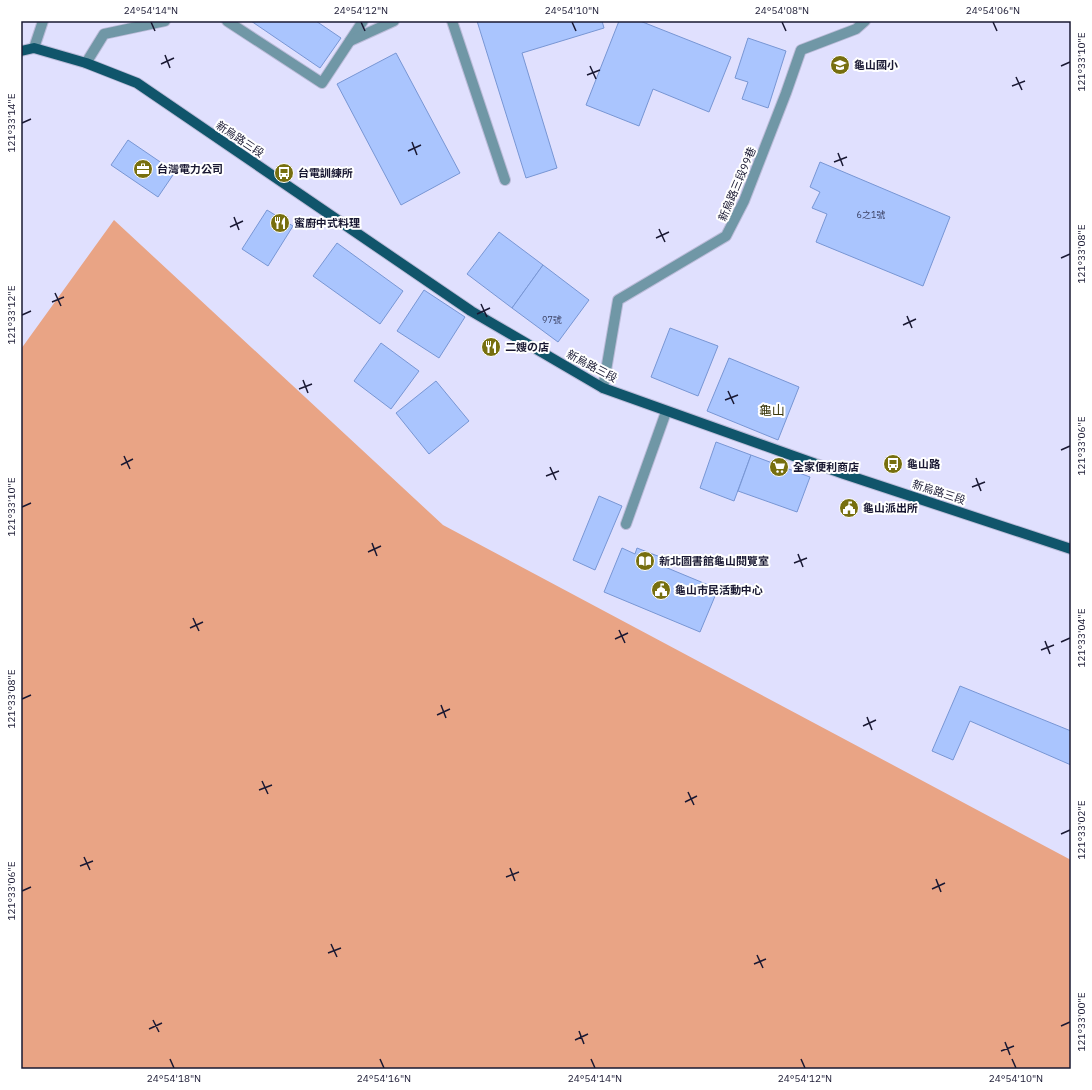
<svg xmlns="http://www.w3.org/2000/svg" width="1092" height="1090" viewBox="0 0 1092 1090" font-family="'IBM Plex Sans','Noto Sans TC','Noto Sans JP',sans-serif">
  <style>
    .green { fill: #e9a485 }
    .building { fill: #aac5fe; stroke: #7896d4 }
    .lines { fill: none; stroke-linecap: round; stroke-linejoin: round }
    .service-casing { stroke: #bcbcd9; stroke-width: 12 }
    .tertiary-casing { stroke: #bcbcd9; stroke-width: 12 }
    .primary-casing { stroke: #bcbcd9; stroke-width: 12 }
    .service { stroke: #7097a6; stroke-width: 10 }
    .tertiary { stroke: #7097a6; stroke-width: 10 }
    .primary { stroke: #10556b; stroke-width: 10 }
    .ticks { fill: none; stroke: #191832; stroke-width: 1.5 }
    .labels { text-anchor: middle; stroke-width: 4; stroke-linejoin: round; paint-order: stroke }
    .number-label { font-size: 9px; fill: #3d4365 }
    .poi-label { font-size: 11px; font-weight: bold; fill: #191832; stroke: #fff; text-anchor: start }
    .street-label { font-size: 11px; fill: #191832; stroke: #fff }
    .quarter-label { font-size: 13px; fill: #3a370c; stroke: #fff }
    .neatline { fill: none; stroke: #191832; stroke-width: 1.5 }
    .ticks-label { font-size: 10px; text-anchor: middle; fill: #191832 }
  </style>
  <rect width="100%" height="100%" fill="#e0e0fe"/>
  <polygon class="green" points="114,220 443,525 1071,860 1071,1069 21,1069 21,349"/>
  <g class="building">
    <polygon points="251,21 316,21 341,38 320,68"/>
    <polygon points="477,21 602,21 604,28 522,53 557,168 526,178"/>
    <polygon points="619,21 640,21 731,57 709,112 653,89 639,126 586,105"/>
    <polygon points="748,38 786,51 768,108 742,99 748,82 735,78"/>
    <polygon points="396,53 460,173 401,205 337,84"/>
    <polygon points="128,140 175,172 158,197 111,165"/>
    <polygon points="820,162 950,217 923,286 816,242 827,214 812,208 820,192 810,187"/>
    <polygon points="267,210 293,226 268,266 242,249"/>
    <polygon points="499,232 543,265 512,308 467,274"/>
    <polygon points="337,243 403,291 380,324 313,276"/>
    <polygon points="543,265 589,300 558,342 512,308"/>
    <polygon points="424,290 465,317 439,358 397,331"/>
    <polygon points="670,328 718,346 698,396 651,377"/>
    <polygon points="381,343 419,371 391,409 354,381"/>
    <polygon points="729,358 799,387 778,440 707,411"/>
    <polygon points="436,381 469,421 429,454 396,413"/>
    <polygon points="716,442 751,455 734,501 700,488"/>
    <polygon points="751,455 810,477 797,512 738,491"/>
    <polygon points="599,496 622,506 595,570 573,560"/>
    <polygon points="622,548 635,554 637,548 668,560 665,567 718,589 700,632 604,592"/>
    <polygon points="960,686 1071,731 1071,765 970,721 953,760 932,751"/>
  </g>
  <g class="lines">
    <g class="service-casing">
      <g id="service">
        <polyline points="227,21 322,83 363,21"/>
        <polyline points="452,21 505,180"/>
        <polyline points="350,41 394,21"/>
        <polyline points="86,63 104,34 165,21"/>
        <polyline points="603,388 618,300 726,236 744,201 786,93 801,50 856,29 865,21"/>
        <polyline points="626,524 666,412"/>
      </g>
    </g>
    <g class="tertiary-casing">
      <polyline id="tertiary" points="34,48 43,21"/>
    </g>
    <g class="primary-casing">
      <polyline id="primary" points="21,51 34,48 86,63 137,83 471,311 603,388 844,474 1071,549"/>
    </g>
    <use href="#service" class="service"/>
    <use href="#tertiary" class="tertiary"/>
    <use href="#primary" class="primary"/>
  </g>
  <path class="ticks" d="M151,22L155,31M361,22L365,31M572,22L576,31M782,22L786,31M993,22L997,31M165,55L170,68M161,64L174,58M590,66L596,79M1061,66L1070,62M587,75L600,70M1016,77L1022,90M1012,86L1025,81M22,123L31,119M412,142L417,155M408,151L421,145M838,153L843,166M834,162L847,157M234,217L239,230M230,227L243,221M659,229L665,242M656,238L669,232M1061,258L1070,254M55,293L61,306M52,302L64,297M481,304L487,317M477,314L490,308M22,315L31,311M907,316L912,328M903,325L916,319M303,380L308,393M299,389L312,384M728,391L734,404M725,400L738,395M1061,450L1070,446M124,456L130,469M121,465L133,459M550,467L556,480M546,476L559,471M976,478L981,491M972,487L985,482M22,507L31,503M372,543L377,556M368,552L381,546M798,554L803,567M794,563L807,558M193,618L199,631M190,628L203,622M619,630L625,643M615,639L628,633M1045,641L1050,654M1061,642L1070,638M1041,650L1054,645M22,699L31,695M441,705L446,718M437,715L450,709M867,717L872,730M863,726L876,720M262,781L268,794M259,790L272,785M688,792L694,805M685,802L697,796M1061,834L1070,830M84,857L90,870M80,866L93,861M510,868L515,881M506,877L519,872M936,879L941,892M932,889L945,883M22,891L31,887M331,944L337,957M328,953L341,948M757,955L763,968M754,964L766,959M153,1020L159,1032M1061,1026L1070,1022M149,1029L162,1023M579,1031L584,1044M575,1040L588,1034M1005,1042L1010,1055M1001,1051L1014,1046M170,1059L174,1068M380,1059L384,1068M591,1059L595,1068M801,1059L805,1068M1012,1059L1016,1068"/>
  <defs>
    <g id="school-disc" transform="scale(1)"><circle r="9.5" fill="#776f0f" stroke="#fff"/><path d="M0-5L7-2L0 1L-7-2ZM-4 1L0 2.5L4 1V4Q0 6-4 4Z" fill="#fff"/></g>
    <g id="office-disc" transform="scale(1)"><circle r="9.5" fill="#776f0f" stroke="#fff"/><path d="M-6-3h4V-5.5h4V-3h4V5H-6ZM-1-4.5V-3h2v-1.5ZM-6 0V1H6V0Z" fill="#fff"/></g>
    <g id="bus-disc" transform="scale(1)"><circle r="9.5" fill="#776f0f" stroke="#fff"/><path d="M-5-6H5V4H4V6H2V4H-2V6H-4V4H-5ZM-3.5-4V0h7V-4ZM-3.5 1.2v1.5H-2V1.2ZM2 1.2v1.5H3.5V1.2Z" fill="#fff"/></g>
    <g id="restaurant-disc" transform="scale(1)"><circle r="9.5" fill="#776f0f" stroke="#fff"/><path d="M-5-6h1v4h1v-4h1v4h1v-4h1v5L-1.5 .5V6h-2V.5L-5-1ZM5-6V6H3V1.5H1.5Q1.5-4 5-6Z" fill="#fff"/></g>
    <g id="supermarket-disc" transform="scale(1)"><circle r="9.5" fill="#776f0f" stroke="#fff"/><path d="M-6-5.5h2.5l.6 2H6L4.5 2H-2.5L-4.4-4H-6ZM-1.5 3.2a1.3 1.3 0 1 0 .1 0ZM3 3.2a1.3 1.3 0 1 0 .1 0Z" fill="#fff"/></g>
    <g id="civic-disc" transform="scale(1)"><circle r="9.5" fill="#776f0f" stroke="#fff"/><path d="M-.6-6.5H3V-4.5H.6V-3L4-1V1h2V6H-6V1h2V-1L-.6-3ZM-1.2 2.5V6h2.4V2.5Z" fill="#fff"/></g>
    <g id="library-disc" transform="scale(1)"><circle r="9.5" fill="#776f0f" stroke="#fff"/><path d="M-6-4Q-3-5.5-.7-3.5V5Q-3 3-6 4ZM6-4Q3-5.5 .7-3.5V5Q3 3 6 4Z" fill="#fff"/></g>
  </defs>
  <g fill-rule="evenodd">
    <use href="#school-disc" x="840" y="65"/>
    <use href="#office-disc" x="143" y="169"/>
    <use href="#bus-disc" x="284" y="173"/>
    <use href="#restaurant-disc" x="280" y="223"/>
    <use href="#restaurant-disc" x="491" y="347"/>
    <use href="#bus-disc" x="893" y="464"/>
    <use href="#supermarket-disc" x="779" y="467"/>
    <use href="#civic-disc" x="849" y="508"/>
    <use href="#library-disc" x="645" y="561"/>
    <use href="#civic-disc" x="661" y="590"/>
  </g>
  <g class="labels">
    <g class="number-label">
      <text x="871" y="218">6之1號</text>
      <text x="552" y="323">97號</text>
    </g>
    <g class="poi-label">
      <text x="854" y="69">龜山國小</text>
      <text x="157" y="173">台灣電力公司</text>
      <text x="298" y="177">台電訓練所</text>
      <text x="294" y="227">蜜廚中式料理</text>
      <text x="505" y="351">二嫂の店</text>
      <text x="907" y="468">龜山路</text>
      <text x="793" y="471">全家便利商店</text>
      <text x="863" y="512">龜山派出所</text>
      <text x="659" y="565">新北圖書館龜山閱覽室</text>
      <text x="675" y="594">龜山市民活動中心</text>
    </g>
    <g class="street-label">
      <text transform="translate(240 139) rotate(34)" y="4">新烏路三段</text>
      <text transform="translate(737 184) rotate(-67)" y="4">新烏路三段99巷</text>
      <text transform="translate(592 366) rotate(28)" y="4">新烏路三段</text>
      <text transform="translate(939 492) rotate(18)" y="4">新烏路三段</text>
    </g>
    <g class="quarter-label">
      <text x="772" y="415">龜山</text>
    </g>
  </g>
  <rect width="1092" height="1090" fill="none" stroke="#ffffff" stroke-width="44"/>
  <rect x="22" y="22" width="1048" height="1046" class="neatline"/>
  <g class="ticks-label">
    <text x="151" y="14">24°54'14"N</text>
    <text x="361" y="14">24°54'12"N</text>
    <text x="572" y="14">24°54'10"N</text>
    <text x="782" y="14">24°54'08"N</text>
    <text x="993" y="14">24°54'06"N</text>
    <text transform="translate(1081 62) rotate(-90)" y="4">121°33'10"E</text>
    <text transform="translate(11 123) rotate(-90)" y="4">121°33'14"E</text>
    <text transform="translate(1081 254) rotate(-90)" y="4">121°33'08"E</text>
    <text transform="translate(11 315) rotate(-90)" y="4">121°33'12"E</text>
    <text transform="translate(1081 446) rotate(-90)" y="4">121°33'06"E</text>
    <text transform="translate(11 507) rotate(-90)" y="4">121°33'10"E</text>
    <text transform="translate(1081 638) rotate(-90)" y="4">121°33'04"E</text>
    <text transform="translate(11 699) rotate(-90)" y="4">121°33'08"E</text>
    <text transform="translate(1081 830) rotate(-90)" y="4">121°33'02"E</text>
    <text transform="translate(11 891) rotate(-90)" y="4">121°33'06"E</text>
    <text transform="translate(1081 1022) rotate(-90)" y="4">121°33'00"E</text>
    <text x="174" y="1082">24°54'18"N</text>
    <text x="384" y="1082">24°54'16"N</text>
    <text x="595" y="1082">24°54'14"N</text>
    <text x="805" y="1082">24°54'12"N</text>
    <text x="1016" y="1082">24°54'10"N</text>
  </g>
</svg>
